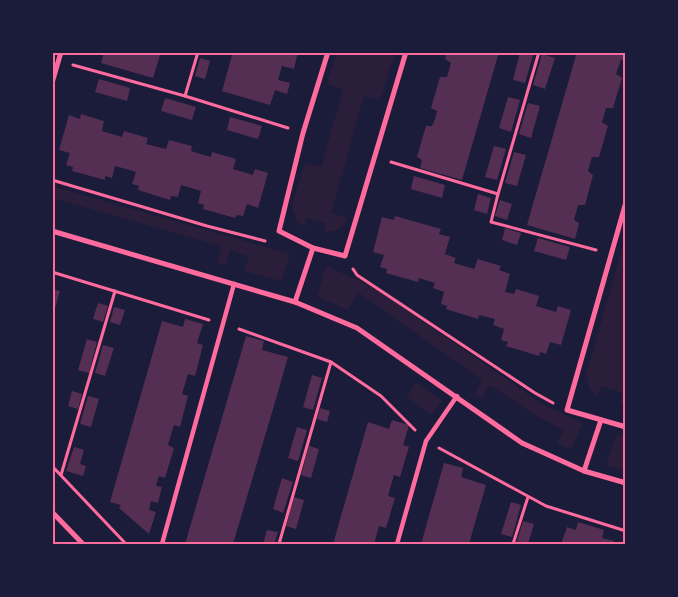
<svg xmlns="http://www.w3.org/2000/svg" width="678" height="597" viewBox="0 0 678 597" font-family="'Noto Serif',serif">
  <style>
    .green { fill: #2a1e3b }
    .building { fill: #542f53 }
    .lines { fill: none; stroke-linecap: round; stroke-linejoin: round }
    .path { stroke: #ff6b9d; stroke-width: 3 }
    .pedestrian { stroke: #ff6b9d; stroke-width: 4.5 }
    .minor { stroke: #ff6b9d; stroke-width: 5 }
    .neatline { fill: none; stroke: #ff6b9d; stroke-width: 2 }
  </style>
  <rect width="100%" height="100%" fill="#1b1b3a"/>
  <g class="green">
    <path d="M337,53H395L380,100L364,96L331,213L347,218C341,229 337,233 324,231L326,223L306,218L305,227L297,221L292,206L305,163L321,167L343,89L327,84Z"/>
    <polygon points="52,186 290,254 281,281 244,271 249,256 230,250 226,265 217,263 221,246 53,198"/>
    <polygon points="625,239 626,403 620,404 623,393 601,386 598,397 590,390 586,375"/>
    <polygon points="326,266 373,287 544,405 583,423 571,449 557,444 563,430 538,417 490,385 481,399 474,395 482,380 359,293 347,310 317,296"/>
    <polygon points="416,382 442,401 431,415 406,396"/>
    <polygon points="617,434 625,437 625,470 606,465"/>
  </g>
  <g class="building">
    <polygon points="104,52 161,52 153,78 101,63"/>
    <polygon points="233,52 298,52 294,69 282,66 278,80 290,83 287,94 275,90 270,105 222,91"/>
    <polygon points="447,52 499,52 462,180 420,168 422,160 417,157 426,126 432,126 435,119 437,111 431,108 440,77 447,77 451,63 445,59"/>
    <polygon points="520,52 534,52 525,83 513,80"/>
    <polygon points="577,52 626,52 626,59 624,61 621,59 616,74 622,78 613,108 606,108 602,122 608,126 599,157 592,157 588,171 593,175 585,205 578,205 574,220 579,223 575,239 527,225"/>
    <polygon points="542,54 555,58 545,89 533,85"/>
    <polygon points="200,58 210,61 205,79 195,76"/>
    <polygon points="99,79 130,88 127,101 95,92"/>
    <polygon points="508,97 520,100 511,132 499,128"/>
    <polygon points="165,98 196,107 192,120 161,111"/>
    <polygon points="528,103 540,106 531,138 519,134"/>
    <polygon points="81,114 104,121 102,131 122,137 124,131 148,138 146,144 166,149 169,140 192,146 191,151 211,157 212,152 236,159 233,169 253,175 255,169 268,173 258,208 247,204 243,216 237,215 235,218 203,209 204,205 198,203 201,191 181,185 178,197 171,196 170,200 138,190 139,186 132,184 136,172 126,169 115,166 112,178 105,176 105,180 72,171 73,167 66,165 70,153 59,150 69,115 80,119"/>
    <polygon points="230,117 262,126 258,139 227,130"/>
    <polygon points="494,146 506,149 497,180 485,177"/>
    <polygon points="514,152 526,155 517,186 505,183"/>
    <polygon points="414,176 445,185 442,198 411,189"/>
    <polygon points="478,194 491,198 487,214 474,210"/>
    <polygon points="500,200 512,204 507,220 495,216"/>
    <polygon points="395,216 441,229 439,234 450,237 445,254 456,258 454,263 474,269 478,259 501,266 499,270 510,274 505,292 514,294 516,289 539,296 536,306 556,312 558,306 571,310 561,345 550,342 546,354 540,352 539,356 506,346 508,342 501,340 504,329 493,325 495,319 479,315 478,319 446,309 447,306 441,304 444,292 433,288 435,283 419,278 418,282 386,273 387,269 380,267 384,255 373,252 382,217 394,220"/>
    <polygon points="505,228 521,233 517,245 502,240"/>
    <polygon points="538,238 570,247 566,260 534,251"/>
    <polygon points="52,289 60,291 53,315 52,315"/>
    <polygon points="98,303 108,306 103,322 93,319"/>
    <polygon points="114,307 125,310 120,325 110,322"/>
    <polygon points="185,319 203,324 197,343 203,345 195,376 188,374 182,394 188,396 180,427 174,425 168,445 174,448 165,478 159,476 156,486 162,487 158,503 151,501 149,510 156,512 149,534 119,508 121,505 110,502 162,321 183,327"/>
    <polygon points="246,336 264,341 262,350 288,357 273,409 233,544 185,544"/>
    <polygon points="87,339 97,342 89,373 78,370"/>
    <polygon points="103,345 114,348 105,376 95,373"/>
    <polygon points="312,375 322,378 313,410 303,407"/>
    <polygon points="72,391 82,394 78,409 68,406"/>
    <polygon points="88,396 99,399 91,427 80,424"/>
    <polygon points="320,408 330,411 327,422 317,419"/>
    <polygon points="392,420 409,425 403,445 409,447 400,477 394,475 388,496 395,498 386,528 379,526 374,544 333,544 368,422 389,429"/>
    <polygon points="297,427 307,430 298,461 288,458"/>
    <polygon points="309,446 319,449 311,478 301,475"/>
    <polygon points="74,447 84,450 80,464 86,466 83,476 66,471"/>
    <polygon points="444,463 463,468 461,477 486,485 469,544 421,544"/>
    <polygon points="282,478 293,482 283,513 273,509"/>
    <polygon points="294,497 304,500 296,529 286,526"/>
    <polygon points="511,502 521,505 512,537 501,534"/>
    <polygon points="523,521 534,524 528,544 516,544"/>
    <polygon points="578,522 604,530 602,538 614,541 613,544 561,544 567,527 576,530"/>
    <polygon points="267,530 278,532 274,544 263,544"/>
  </g>
  <g class="lines">
    <g class="path">
      <polyline points="73,65 185,96 288,128"/>
      <polyline points="185,96 198,52"/>
      <polyline points="391,162 498,194 539,52"/>
      <polyline points="52,180 207,226 265,241"/>
      <polyline points="498,194 491,222 596,250"/>
      <polyline points="353,269 357,275 535,393 553,403"/>
      <polyline points="52,272 209,320"/>
      <polyline points="239,329 331,362 381,396 415,430"/>
      <polyline points="439,448 546,506 626,531"/>
      <polyline points="52,466 126,544"/>
      <polyline points="61,475 115,291"/>
      <polyline points="279,544 331,362"/>
      <polyline points="513,544 528,497"/>
    </g>
    <g class="pedestrian">
      <polyline points="162,544 234,284"/>
      <polyline points="397,544 426,441 457,396"/>
    </g>
    <g class="minor">
      <polyline points="328,52 303,133 279,231 313,248 345,256 406,52"/>
      <polyline points="52,83 61,52"/>
      <polyline points="626,202 567,410 626,427"/>
      <polyline points="52,231 295,302 357,328 522,443 584,471 626,483"/>
      <polyline points="295,302 313,248"/>
      <polyline points="584,471 601,420"/>
      <polyline points="52,512 83,544"/>
    </g>
  </g>
  <rect width="678" height="597" fill="none" stroke="#1b1b3a" stroke-width="108"/>
  <rect x="54" y="54" width="570" height="489" class="neatline"/>
</svg>
